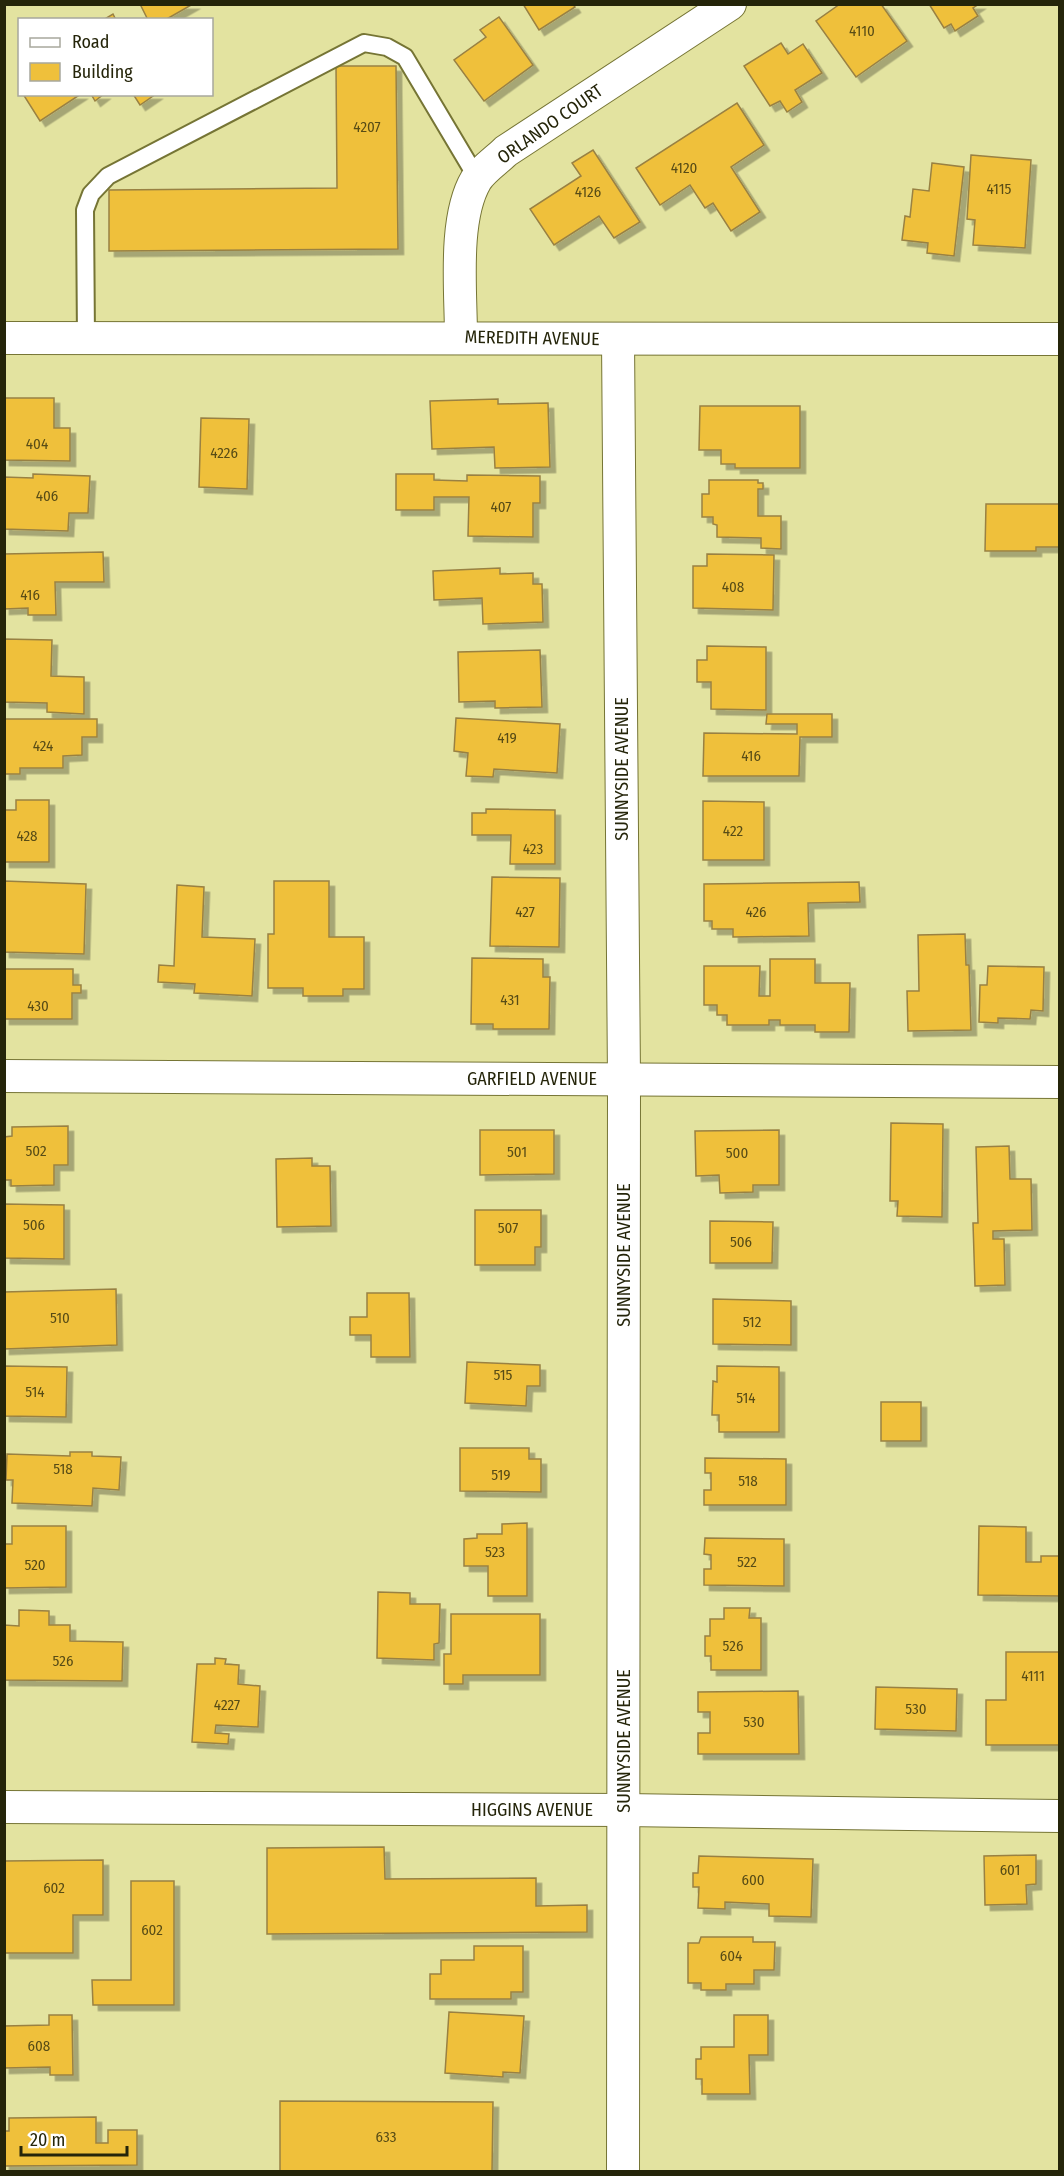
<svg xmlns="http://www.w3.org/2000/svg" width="1064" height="2176" viewBox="0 0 1064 2176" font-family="'Fira Sans Condensed',sans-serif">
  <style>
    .building { fill: #efc03b; stroke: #998143; stroke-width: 1.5; filter: url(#shadow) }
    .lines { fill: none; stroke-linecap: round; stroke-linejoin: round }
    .lane-casing { stroke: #767535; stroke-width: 20 }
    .street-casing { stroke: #767535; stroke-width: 34 }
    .lane { stroke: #fff; stroke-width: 16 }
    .street { stroke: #fff; stroke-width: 32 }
    .labels { text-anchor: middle; stroke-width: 4.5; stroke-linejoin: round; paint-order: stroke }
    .number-label { font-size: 15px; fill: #584c16 }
    .street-label { font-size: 18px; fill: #25250a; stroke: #fff }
  </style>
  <defs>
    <filter id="shadow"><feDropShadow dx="5.5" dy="5.5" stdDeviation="0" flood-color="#0004"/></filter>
  </defs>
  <rect width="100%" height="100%" fill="#e3e3a0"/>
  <g class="building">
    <polygon points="140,4 193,4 165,20 148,20"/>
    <polygon points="523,4 573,4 575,7 539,30"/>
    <polygon points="840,4 881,4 907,41 856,77 816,21"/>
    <polygon points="929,4 979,4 973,8 978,16 955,31 951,24 944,28"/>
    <polygon points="113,14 116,20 103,20"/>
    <polygon points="499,17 533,65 484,101 454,60 486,37 480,30"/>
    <polygon points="781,43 788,54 803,44 822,73 795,90 802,102 787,112 780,101 770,106 744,66"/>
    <polygon points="336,66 396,66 398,249 109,251 109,190 337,188"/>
    <polygon points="23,94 81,94 40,121"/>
    <polygon points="91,94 104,94 95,101"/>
    <polygon points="133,94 156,94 140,105"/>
    <polygon points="737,103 764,145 731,167 760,212 731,231 713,203 705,208 690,185 660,205 636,168"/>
    <polygon points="593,150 640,222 614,238 599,216 554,245 530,209 581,176 572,163"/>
    <polygon points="971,155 1031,160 1025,248 973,245 975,220 967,219"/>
    <polygon points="932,163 964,167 954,256 927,253 928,243 902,240 905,216 910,217 913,189 929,191"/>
    <polygon points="4,398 54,398 54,428 70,428 70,461 4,460"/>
    <polygon points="498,399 498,404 548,403 550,467 495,468 494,447 432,449 430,401"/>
    <polygon points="700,406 800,406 800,468 735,468 735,464 721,464 721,450 699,450"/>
    <polygon points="201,418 249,419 247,489 199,487"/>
    <polygon points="33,474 90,476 88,513 69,513 68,531 4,529 4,477 33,478"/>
    <polygon points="396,474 434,474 434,480 467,481 467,475 540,476 540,503 533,503 533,537 468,536 469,497 434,497 434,510 396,510"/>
    <polygon points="709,480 758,480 758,483 763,483 763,489 758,489 758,516 781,516 781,549 761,548 761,538 717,537 717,525 713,524 713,517 702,517 702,494 709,494"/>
    <polygon points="986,504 1060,504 1060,547 1036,547 1036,551 985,551"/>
    <polygon points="103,552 104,582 55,582 56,615 28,615 28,608 4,609 4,554"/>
    <polygon points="707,554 774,555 773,610 693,608 693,566 707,566"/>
    <polygon points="500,568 500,574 533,573 533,584 542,584 543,622 483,624 482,598 434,600 433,571"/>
    <polygon points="4,639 52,640 51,676 84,677 84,714 47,712 47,703 4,702"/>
    <polygon points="707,646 766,647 766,710 711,709 711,682 697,682 697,660 707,660"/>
    <polygon points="540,650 542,707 495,708 495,701 459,702 458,652"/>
    <polygon points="767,714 832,714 832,737 800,737 799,776 703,776 704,733 797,734 797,724 766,724"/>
    <polygon points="456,718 560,724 557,773 494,769 493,777 466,776 468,753 454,751"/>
    <polygon points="4,719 97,719 97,737 82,737 82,755 63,756 63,768 20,768 20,774 4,774"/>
    <polygon points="16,800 49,800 49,862 4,862 4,810 16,810"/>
    <polygon points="703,801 764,802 764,860 703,860"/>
    <polygon points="486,809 555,810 555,864 510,864 511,835 472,835 472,813 486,813"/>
    <polygon points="492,877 560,878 559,947 490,946"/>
    <polygon points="4,881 86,884 84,954 4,952"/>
    <polygon points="274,881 329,881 329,937 364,937 364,989 343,989 343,996 303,996 303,988 268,988 268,934 274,934"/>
    <polygon points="859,882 860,902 808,903 809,936 733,937 733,929 712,929 712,921 704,921 704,884"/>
    <polygon points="177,885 204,887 202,937 255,939 252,996 194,993 195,984 158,982 159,965 174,966"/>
    <polygon points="965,934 966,965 969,965 971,1030 908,1031 907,991 919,991 918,935"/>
    <polygon points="472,958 543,959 543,977 550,977 549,1029 493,1029 493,1024 471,1024"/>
    <polygon points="770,959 815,959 815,983 850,983 849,1032 815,1032 815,1025 780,1025 780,1020 769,1020 769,1025 727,1025 727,1015 717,1015 717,1005 704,1005 704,966 760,966 759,996 770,996"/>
    <polygon points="988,966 1044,967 1043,1011 1031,1010 1030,1019 998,1018 998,1023 979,1022 980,985 987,985"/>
    <polygon points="4,969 73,969 73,985 81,985 81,993 72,993 72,1019 4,1019"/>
    <polygon points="891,1123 943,1124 942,1217 897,1216 898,1201 890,1201"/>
    <polygon points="68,1126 68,1165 54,1165 54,1185 11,1186 11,1180 4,1180 4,1137 12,1136 12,1127"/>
    <polygon points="480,1130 554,1130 554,1174 480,1175"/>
    <polygon points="779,1130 779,1185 753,1185 753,1192 720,1193 719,1175 696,1176 695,1131"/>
    <polygon points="1009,1146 1010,1179 1031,1179 1032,1230 993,1231 993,1239 1004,1239 1005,1285 975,1286 973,1223 978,1223 976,1147"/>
    <polygon points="312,1158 312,1166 330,1166 331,1226 277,1227 276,1159"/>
    <polygon points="4,1204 64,1205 64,1259 5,1258"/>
    <polygon points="475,1210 541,1210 541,1247 535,1247 535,1265 475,1265"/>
    <polygon points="710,1221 773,1222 772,1263 710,1263"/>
    <polygon points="116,1289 117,1345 4,1349 4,1292"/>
    <polygon points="367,1293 409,1293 410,1357 371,1357 371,1335 350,1335 350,1317 367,1317"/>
    <polygon points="713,1299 791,1301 791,1345 713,1344"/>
    <polygon points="467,1362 540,1365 540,1386 527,1386 526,1406 465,1403"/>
    <polygon points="4,1366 67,1367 66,1417 4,1416"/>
    <polygon points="717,1366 779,1367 779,1432 719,1432 719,1415 712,1415 713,1381 717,1382"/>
    <rect x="881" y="1402" width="40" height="39"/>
    <polygon points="460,1448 529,1448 529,1459 541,1459 541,1492 460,1491"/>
    <polygon points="70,1452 92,1452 92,1456 121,1457 119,1490 93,1488 92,1506 12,1503 13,1480 6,1480 7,1454 70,1456"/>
    <polygon points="705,1458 786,1459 786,1505 704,1505 704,1490 711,1490 711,1473 705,1473"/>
    <polygon points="527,1523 527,1596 488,1596 488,1566 464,1566 464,1539 477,1538 477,1534 502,1534 502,1524"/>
    <polygon points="12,1526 66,1526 66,1587 4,1588 4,1544 12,1544"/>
    <polygon points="979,1526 1026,1527 1026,1562 1041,1562 1041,1556 1060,1556 1060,1596 978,1595"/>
    <polygon points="705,1538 784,1539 784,1586 704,1585 704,1569 711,1569 711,1555 704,1554"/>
    <polygon points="378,1592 410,1593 410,1604 440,1604 439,1643 434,1644 434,1660 377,1658"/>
    <polygon points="724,1608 750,1608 749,1618 761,1618 761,1670 711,1670 711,1656 705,1656 705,1636 710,1636 710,1619 724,1619"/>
    <polygon points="19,1610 49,1611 49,1625 70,1625 70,1641 123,1642 122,1681 4,1680 4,1625 19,1626"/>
    <polygon points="451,1614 540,1614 540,1675 463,1675 463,1684 444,1684 444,1654 451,1654"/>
    <polygon points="1006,1652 1060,1652 1060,1745 986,1745 986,1700 1006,1700"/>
    <polygon points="215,1658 226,1659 225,1664 239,1665 238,1684 260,1686 258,1727 216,1725 215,1733 229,1734 228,1744 192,1742 197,1664 215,1664"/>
    <polygon points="876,1687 957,1689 956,1731 875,1729"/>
    <polygon points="798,1691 799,1754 698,1754 698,1733 710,1733 710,1712 698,1712 698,1692"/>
    <polygon points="384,1847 385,1879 536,1878 536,1906 587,1905 587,1932 267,1934 267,1848"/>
    <polygon points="1036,1855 1036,1884 1026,1885 1027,1904 985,1905 984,1856"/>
    <polygon points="699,1856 813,1859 811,1917 769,1916 769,1904 725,1902 725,1909 698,1908 699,1887 693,1887 693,1873 698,1873"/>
    <polygon points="103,1860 103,1915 73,1915 73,1953 4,1953 4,1861"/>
    <polygon points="131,1881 174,1881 174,2005 93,2005 92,1980 131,1980"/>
    <polygon points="701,1937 753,1937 753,1942 775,1942 774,1970 754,1970 754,1984 726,1984 726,1990 701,1990 701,1983 688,1983 688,1943 699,1943"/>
    <polygon points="474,1946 523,1946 523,1992 511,1992 511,1999 430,1999 430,1974 441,1974 441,1960 474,1960"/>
    <polygon points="449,2012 524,2016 520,2073 503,2072 503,2077 445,2073"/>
    <polygon points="49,2015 72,2015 73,2075 50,2075 50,2067 4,2068 4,2026 49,2025"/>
    <polygon points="734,2015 768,2015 768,2055 749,2055 750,2094 702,2094 702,2079 696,2079 696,2059 701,2059 701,2047 734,2047"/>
    <polygon points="280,2101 493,2102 492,2172 280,2172"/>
    <polygon points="96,2117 96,2143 108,2143 108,2130 137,2130 137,2165 4,2166 4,2131 9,2131 9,2118"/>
  </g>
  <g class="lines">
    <g class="lane-casing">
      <polyline id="lane" points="86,339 85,210 91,194 108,176 364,43 387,47 405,57 477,178"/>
    </g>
    <g class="street-casing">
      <g id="street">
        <path d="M461,337C461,292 453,219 476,180C483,169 497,160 506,151L730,4"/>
        <polyline points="4,338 1060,339"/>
        <polyline points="618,339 624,1080 623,2172"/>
        <polyline points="4,1076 1060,1082"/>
        <polyline points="4,1807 624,1810 1060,1816"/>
      </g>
    </g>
    <use href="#lane" class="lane"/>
    <use href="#street" class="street"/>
  </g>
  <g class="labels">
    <g class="number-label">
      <text x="862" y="36">4110</text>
      <text x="367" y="132">4207</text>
      <text x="684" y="173">4120</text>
      <text x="999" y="194">4115</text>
      <text x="588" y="197">4126</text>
      <text x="37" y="449">404</text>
      <text x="224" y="458">4226</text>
      <text x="47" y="501">406</text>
      <text x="501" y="512">407</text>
      <text x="733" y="592">408</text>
      <text x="30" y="600">416</text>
      <text x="507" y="743">419</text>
      <text x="43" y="751">424</text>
      <text x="751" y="761">416</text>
      <text x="733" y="836">422</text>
      <text x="27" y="841">428</text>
      <text x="533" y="854">423</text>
      <text x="525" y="917">427</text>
      <text x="756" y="917">426</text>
      <text x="510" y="1005">431</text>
      <text x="38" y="1011">430</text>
      <text x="36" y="1156">502</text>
      <text x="517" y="1157">501</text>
      <text x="737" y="1158">500</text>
      <text x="34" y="1230">506</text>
      <text x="508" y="1233">507</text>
      <text x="741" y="1247">506</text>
      <text x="60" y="1323">510</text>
      <text x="752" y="1327">512</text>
      <text x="503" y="1380">515</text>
      <text x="35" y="1397">514</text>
      <text x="746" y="1403">514</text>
      <text x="63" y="1474">518</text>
      <text x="501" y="1480">519</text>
      <text x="748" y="1486">518</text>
      <text x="495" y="1557">523</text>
      <text x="747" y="1567">522</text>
      <text x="35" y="1570">520</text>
      <text x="733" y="1651">526</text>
      <text x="63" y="1666">526</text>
      <text x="1033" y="1681">4111</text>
      <text x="227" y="1710">4227</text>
      <text x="916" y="1714">530</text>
      <text x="754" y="1727">530</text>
      <text x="1010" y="1875">601</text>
      <text x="753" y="1885">600</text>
      <text x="54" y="1893">602</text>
      <text x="152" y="1935">602</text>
      <text x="731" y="1961">604</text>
      <text x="39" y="2051">608</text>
      <text x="386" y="2142">633</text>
    </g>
    <g class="street-label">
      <text transform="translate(550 124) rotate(-35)" y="6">ORLANDO COURT</text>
      <text transform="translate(532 338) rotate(1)" y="6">MEREDITH AVENUE</text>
      <text transform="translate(622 769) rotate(-90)" y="6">SUNNYSIDE AVENUE</text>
      <text x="532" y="1085">GARFIELD AVENUE</text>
      <text transform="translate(624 1255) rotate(-90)" y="6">SUNNYSIDE AVENUE</text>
      <text transform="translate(624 1741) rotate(-90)" y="6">SUNNYSIDE AVENUE</text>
      <text x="532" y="1816">HIGGINS AVENUE</text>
    </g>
  </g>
  <rect width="1064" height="2176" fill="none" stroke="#25250a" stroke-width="12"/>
  <rect x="18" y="18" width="195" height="78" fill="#ffffff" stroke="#a8a89d" stroke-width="1.5"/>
  <rect x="30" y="38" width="30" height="9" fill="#ffffff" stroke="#a8a89d" stroke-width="1.5"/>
  <text x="72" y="48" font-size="18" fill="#25250a">Road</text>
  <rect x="30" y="63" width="30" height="18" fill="#efc03b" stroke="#a8a89d" stroke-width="1.5"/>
  <text x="72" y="78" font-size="18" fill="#25250a">Building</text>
  <path d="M21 2146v9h106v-9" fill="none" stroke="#25250a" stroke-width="3"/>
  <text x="30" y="2146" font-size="18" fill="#25250a" stroke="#ffffff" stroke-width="4.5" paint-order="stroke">20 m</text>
</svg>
